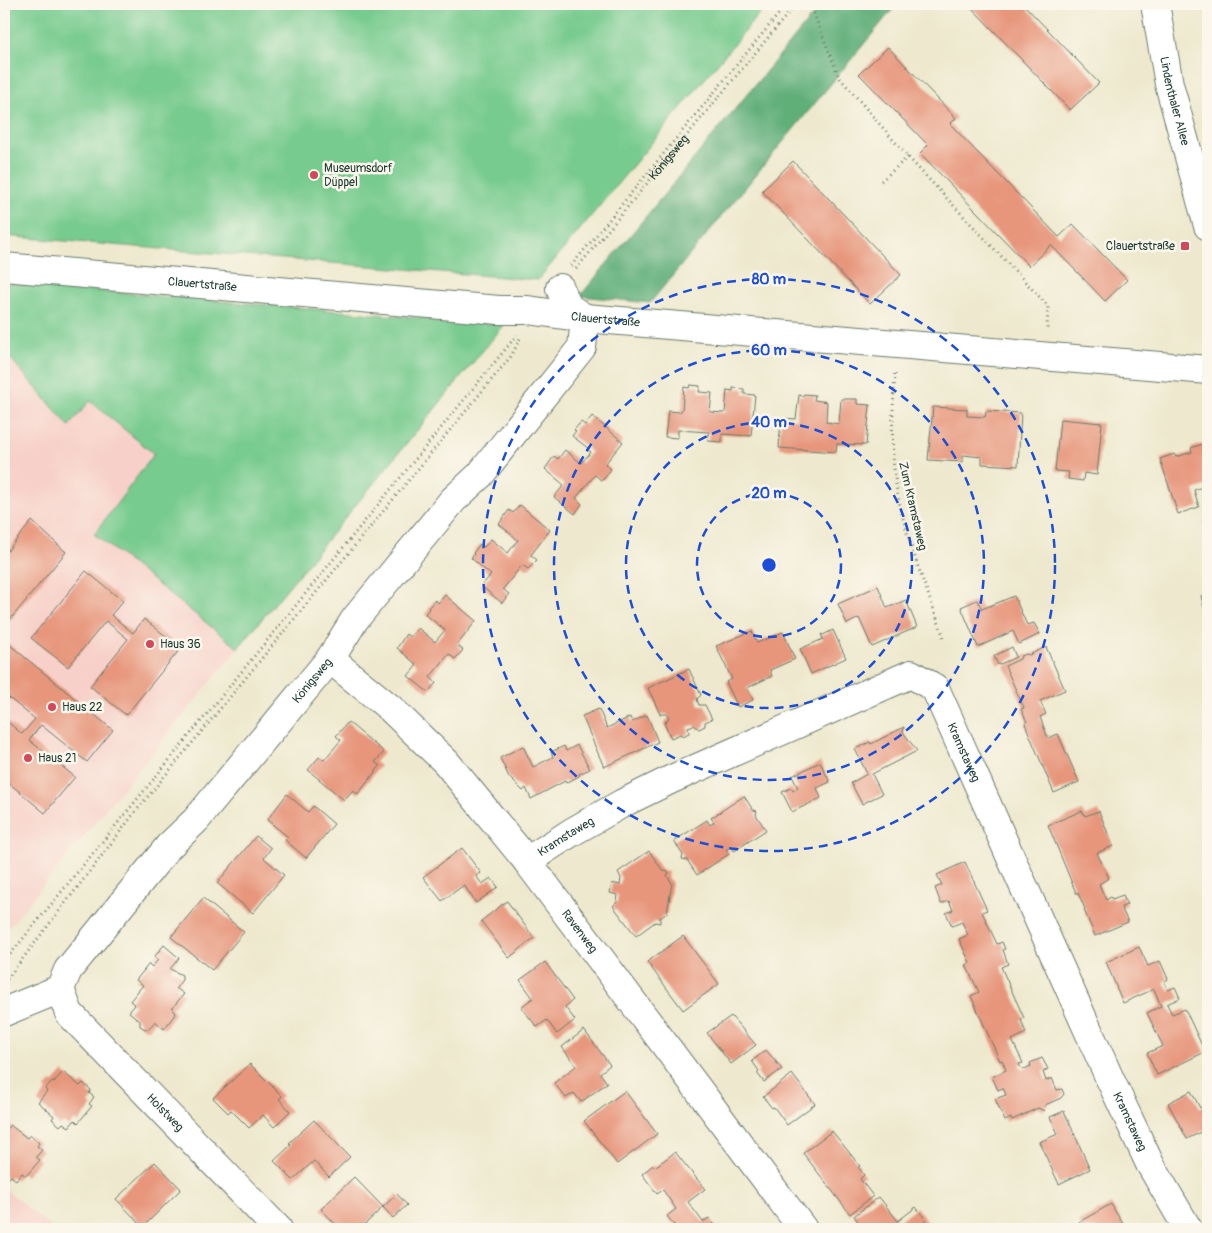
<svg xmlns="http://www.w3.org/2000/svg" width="1212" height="1233" viewBox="0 0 1212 1233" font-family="Pangolin,sans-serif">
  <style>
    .built { fill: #f7d1c9 }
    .green { fill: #77cb8e; stroke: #4b8461 }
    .forest { fill: #61af79; stroke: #407656 }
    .building { fill: #e7967b }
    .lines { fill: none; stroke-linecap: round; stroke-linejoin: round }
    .minor-casing { stroke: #67796a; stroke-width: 30 }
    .path { stroke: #67796a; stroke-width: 3; stroke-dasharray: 1 4; stroke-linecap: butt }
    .minor { stroke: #fff; stroke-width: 28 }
    .ring { fill: none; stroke: #1d4ed8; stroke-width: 2.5; stroke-dasharray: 9 6 }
    .poi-dot { fill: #d1495b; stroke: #fbf7ec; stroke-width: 2 }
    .labels { text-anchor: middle; stroke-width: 5; stroke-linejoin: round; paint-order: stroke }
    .street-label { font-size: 12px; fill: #1f3d34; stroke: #fbf7ec }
    .poi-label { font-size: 12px; fill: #1f3d34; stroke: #fbf7ec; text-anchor: start }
    .centre { fill: #1d4ed8; stroke: #fbf7ec; stroke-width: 2.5 }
    .ring-label { font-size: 15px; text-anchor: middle; font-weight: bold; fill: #1d4ed8; stroke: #fbf7ec; stroke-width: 5; stroke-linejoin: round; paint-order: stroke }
  </style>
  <rect width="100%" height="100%" fill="#fbf7ec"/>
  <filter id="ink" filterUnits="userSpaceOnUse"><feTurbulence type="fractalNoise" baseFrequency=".02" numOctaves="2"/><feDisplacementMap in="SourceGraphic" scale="10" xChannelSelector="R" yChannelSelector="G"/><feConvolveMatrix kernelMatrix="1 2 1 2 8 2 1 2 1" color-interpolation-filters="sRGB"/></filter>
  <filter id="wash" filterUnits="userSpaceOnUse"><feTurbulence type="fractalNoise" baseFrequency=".0096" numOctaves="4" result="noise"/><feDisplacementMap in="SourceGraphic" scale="20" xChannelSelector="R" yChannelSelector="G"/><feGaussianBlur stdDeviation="1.12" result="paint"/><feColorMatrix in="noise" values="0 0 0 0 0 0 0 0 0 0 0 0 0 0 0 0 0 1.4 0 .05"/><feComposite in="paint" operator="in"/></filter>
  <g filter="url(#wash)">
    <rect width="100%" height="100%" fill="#eee9ce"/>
    <g class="built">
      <polygon points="4,283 504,325 4,933"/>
      <polygon points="4,1188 53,1229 4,1229"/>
    </g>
    <g class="green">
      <polygon points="4,4 767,4 538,280 4,236"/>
      <polygon points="4,283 504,325 238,648 94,534 154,454 90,401 69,426 4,351"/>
    </g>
    <polygon class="forest" points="822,4 897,4 650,303 580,296"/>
    <g id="blocks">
      <g class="building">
        <polygon points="968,4 1023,4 1099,83 1070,110"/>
        <polygon points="888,47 956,118 950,124 1059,237 1073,224 1127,280 1105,301 1051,245 1029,266 920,153 928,145 859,74"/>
        <polygon points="793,161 901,275 870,304 762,191"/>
        <polygon points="690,385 700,386 699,392 712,393 710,412 725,413 727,390 733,391 733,388 744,389 744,394 755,395 751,436 722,434 722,442 708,441 709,432 678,430 678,438 665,437 668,411 680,412 682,410 684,387 689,388"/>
        <polygon points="804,394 815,395 814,400 827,402 826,422 839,424 841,399 857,399 857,404 870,405 866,445 837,444 836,452 779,448 781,418 796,419 799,395 803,396"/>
        <polygon points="933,407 967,409 967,416 985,417 986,411 1021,413 1018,466 982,464 982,457 963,455 963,462 928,460"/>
        <polygon points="592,416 623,442 605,464 611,469 604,479 601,480 595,475 576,498 582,504 575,514 554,497 564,485 545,469 554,456 558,459 565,450 581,463 591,452 587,449 588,448 572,436 576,431 574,430 581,422 585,425"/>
        <polygon points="1060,419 1102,423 1097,475 1084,473 1083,481 1068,479 1069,472 1055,471"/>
        <polygon points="1208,442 1208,485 1194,490 1199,507 1178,514 1160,459 1174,454 1176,457 1192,452 1191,448"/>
        <polygon points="520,505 550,530 531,555 537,560 528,569 522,565 503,589 509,594 502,603 481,586 491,575 471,558 474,554 473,553 480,544 484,547 491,539 508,553 518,540 499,524 509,510 513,513"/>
        <polygon points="1208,520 1208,548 1203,534 1208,532 1204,522"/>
        <polygon points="32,521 66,552 4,627 4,555"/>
        <polygon points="86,571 123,601 111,615 133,633 144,619 181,648 126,715 90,686 128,639 106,621 68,667 31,638"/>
        <polygon points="878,586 887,608 906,600 917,627 872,647 859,618 847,624 838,604"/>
        <polygon points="1208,594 1208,625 1201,596"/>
        <polygon points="445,595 476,621 457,645 463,650 455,659 449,654 430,677 436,683 428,692 408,676 417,665 397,648 406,634 410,637 418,628 435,642 445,630 425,614 429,609 428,608 435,600 438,603"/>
        <polygon points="1014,596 1027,625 1034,623 1040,634 1019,644 1013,631 978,647 961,607 977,600 982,609"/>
        <polygon points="833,630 846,658 811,674 800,649 823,639 821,634 823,635"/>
        <polygon points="752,631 757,643 783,632 795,659 770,670 772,676 747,688 753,700 738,707 726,682 732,679 716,646"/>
        <polygon points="4,640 113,730 87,762 41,725 29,740 75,777 45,813 4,779 4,719 22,734 35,719 4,694"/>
        <polygon points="1012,647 1016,657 998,665 994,656"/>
        <polygon points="1046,647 1065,690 1040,701 1046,714 1040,717 1048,738 1058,734 1079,782 1054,793 1025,724 1027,722 1021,709 1024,708 1005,666 1020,659 1021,656 1026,654 1029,655"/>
        <polygon points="689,669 701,695 697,699 699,705 705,705 712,719 705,722 705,726 699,729 694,725 688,727 689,733 683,736 680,734 671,738 664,723 669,718 667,714 660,714 648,688"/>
        <polygon points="599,709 607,728 630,717 632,722 647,715 658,742 604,767 582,716"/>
        <polygon points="348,722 384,752 375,762 380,766 358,794 353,790 344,800 308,770 319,757 324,760 341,740 336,736"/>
        <polygon points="904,727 903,732 917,751 872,774 882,794 862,804 851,783 867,774 855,749 870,742 871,744"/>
        <polygon points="577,745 590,769 579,774 579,776 566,783 565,781 531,799 526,788 523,791 509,777 500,758 523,746 533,767 553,757 551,752 564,746 566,751"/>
        <polygon points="820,762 830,782 817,788 821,798 792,812 782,792 791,788 793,791 798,788 792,776"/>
        <polygon points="287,794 308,812 313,806 334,824 306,858 285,840 288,837 267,820"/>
        <polygon points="744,796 753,810 757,811 756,815 766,830 734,851 731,846 726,850 729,854 697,875 687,860 682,859 683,855 674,841 707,820 710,825 714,822 711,818"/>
        <polygon points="1082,811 1085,816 1099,811 1113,846 1097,853 1109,878 1099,884 1106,900 1111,897 1112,899 1123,895 1127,905 1121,907 1128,922 1095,936 1084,910 1085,909 1078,893 1076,893 1048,825"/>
        <polygon points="256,836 271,848 264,858 284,875 253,913 217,883"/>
        <polygon points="462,848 481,873 476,876 482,884 491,878 498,887 476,903 464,885 442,901 423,877"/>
        <polygon points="649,851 663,871 669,872 667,876 672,883 667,913 660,918 660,923 655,922 636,936 613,906 617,902 618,895 610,893 612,883 620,885 621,878 618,872"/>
        <polygon points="965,862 987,910 982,912 997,944 1002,942 1005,949 1003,950 1008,964 1001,967 1024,1018 1021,1020 1026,1033 1012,1040 1023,1063 1019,1064 1022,1070 1031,1066 1030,1063 1042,1058 1048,1069 1043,1072 1046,1081 1052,1078 1057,1090 1062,1089 1064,1094 1061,1098 1045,1105 1044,1111 1038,1108 1012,1120 1011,1118 1005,1121 995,1099 1006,1095 1003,1088 998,1090 992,1077 1006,1070 1002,1060 1000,1061 971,996 979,992 966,965 970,963 959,939 968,935 962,922 952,926 946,913 953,910 949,901 941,904 935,888 942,885 937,875"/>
        <polygon points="203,898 244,932 212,970 171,937"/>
        <polygon points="507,901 534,938 509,958 481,921"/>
        <polygon points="683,936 719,984 683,1010 647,962"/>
        <polygon points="164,945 179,958 170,969 182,975 182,980 176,988 184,994 172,1008 176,1013 164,1029 155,1021 149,1029 145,1029 140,1026 140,1021 129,1012 135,1005 130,1001 143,985 136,980 149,964 152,967 158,960 154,957"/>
        <polygon points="1139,947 1148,966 1160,961 1168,979 1164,982 1168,990 1175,987 1180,998 1167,1004 1172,1014 1185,1009 1205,1052 1157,1075 1147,1053 1163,1046 1147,1013 1161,1006 1154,989 1123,1003 1106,962"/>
        <polygon points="545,962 573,1000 565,1007 575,1020 557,1034 547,1020 537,1027 521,1007 533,998 520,980"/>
        <polygon points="731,1016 756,1045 731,1064 707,1033"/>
        <polygon points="584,1030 610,1065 600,1073 607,1083 581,1102 574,1093 566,1098 554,1083 576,1066 562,1047"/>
        <polygon points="766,1050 782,1069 764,1082 757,1073 759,1071 752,1061"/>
        <polygon points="250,1064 282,1096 279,1099 290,1111 274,1127 263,1115 249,1128 231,1110 228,1113 213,1098"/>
        <polygon points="63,1072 80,1086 83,1083 91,1090 89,1093 94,1097 89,1104 92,1106 78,1123 75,1120 69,1127 63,1123 60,1126 52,1119 54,1116 38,1102 47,1091 45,1089 51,1082 53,1083"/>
        <polygon points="792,1074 815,1104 787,1125 774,1107 772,1108 763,1097"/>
        <polygon points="625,1091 657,1134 617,1164 584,1121"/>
        <polygon points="1191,1091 1200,1108 1208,1103 1208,1136 1205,1130 1187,1139 1168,1103"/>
        <polygon points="1064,1111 1090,1169 1059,1184 1039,1142 1058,1134 1050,1117"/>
        <polygon points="314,1120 350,1157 329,1177 314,1161 293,1180 274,1161 291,1145 289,1143"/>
        <polygon points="10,1125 27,1138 30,1135 39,1143 37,1146 42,1150 36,1157 40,1160 26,1176 22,1173 16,1180 11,1176 8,1179 4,1176 4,1132"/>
        <polygon points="832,1131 860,1166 858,1167 864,1175 860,1179 873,1196 850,1214 803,1153"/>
        <polygon points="675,1152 705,1189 688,1202 703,1222 709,1218 717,1228 719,1226 722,1229 677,1229 667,1216 676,1209 663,1190 657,1194 642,1174 653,1165 655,1167"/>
        <polygon points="155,1162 181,1189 143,1227 116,1199"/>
        <polygon points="354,1177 383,1207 360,1229 340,1229 321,1209"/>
        <polygon points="397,1194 407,1205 393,1218 383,1207"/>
        <polygon points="879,1197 898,1221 916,1207 928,1223 920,1229 864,1229 854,1216"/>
        <polygon points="1111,1204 1126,1229 1083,1229 1079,1222"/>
      </g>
    </g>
  </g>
  <g filter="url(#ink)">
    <use href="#blocks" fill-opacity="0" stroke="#67796a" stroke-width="1"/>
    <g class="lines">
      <g class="minor-casing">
        <g id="minor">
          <path id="s2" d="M1155,4L1169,84L1208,226"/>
          <path id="s3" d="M4,267L499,310H528L585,318L1208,370"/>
          <polyline points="560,288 568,307 585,318"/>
          <path id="s4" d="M330,659L390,708L446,762L527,861L803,1229"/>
          <path id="s5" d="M527,861L572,832L623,803L672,779L911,674L935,688L1109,1077L1150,1164L1188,1229"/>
          <path id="s6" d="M60,989L69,1013L278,1229"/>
          <path id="s7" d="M4,1012L60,989L68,970L103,927L169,846L196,820L330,659L355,619L453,500L480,475L582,347L585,318"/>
        </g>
      </g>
      <g class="path">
        <polyline points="810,4 839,77 908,157 1048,306 1047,332"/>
        <polyline points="881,181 908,157"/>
        <polyline points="571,266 787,4"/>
        <path id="s1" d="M576,269L796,4"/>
        <path d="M895,374C893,406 891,437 894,469C900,528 925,583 944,638"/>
        <polyline points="4,962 517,335"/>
        <polyline points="4,983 136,811 512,355 521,336"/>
      </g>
      <use href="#minor" class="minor"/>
    </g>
  </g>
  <g class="ring">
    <circle cx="769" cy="565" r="72"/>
    <circle cx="769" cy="565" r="143"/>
    <circle cx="769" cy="565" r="215"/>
    <circle cx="769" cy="565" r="286"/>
  </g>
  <g class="poi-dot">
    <circle cx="314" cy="175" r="5"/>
    <rect x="1180" y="241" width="10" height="10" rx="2.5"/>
    <circle cx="150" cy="644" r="5"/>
    <circle cx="52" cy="707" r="5"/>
    <circle cx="28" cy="758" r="5"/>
  </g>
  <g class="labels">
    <g class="street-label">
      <text dy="4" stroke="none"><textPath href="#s2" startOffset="99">Lindenthaler Allee</textPath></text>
      <text dy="4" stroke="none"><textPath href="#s1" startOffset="145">Königsweg</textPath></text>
      <text dy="4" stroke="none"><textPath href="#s3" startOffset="199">Clauertstraße</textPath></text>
      <text dy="4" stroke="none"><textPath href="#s3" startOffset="604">Clauertstraße</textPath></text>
      <text transform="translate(913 506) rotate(77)" y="4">Zum Kramstaweg</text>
      <text dy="4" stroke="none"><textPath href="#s7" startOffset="460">Königsweg</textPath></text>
      <text dy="4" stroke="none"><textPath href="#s5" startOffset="526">Kramstaweg</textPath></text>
      <text dy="4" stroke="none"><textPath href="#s5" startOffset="46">Kramstaweg</textPath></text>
      <text dy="4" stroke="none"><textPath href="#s4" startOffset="371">Ravenweg</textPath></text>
      <text dy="4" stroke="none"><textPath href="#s6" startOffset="164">Holstweg</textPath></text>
      <text dy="4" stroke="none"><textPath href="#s5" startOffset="931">Kramstaweg</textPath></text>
    </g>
    <g class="poi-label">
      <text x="324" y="172">Museumsdorf<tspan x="324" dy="14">Düppel</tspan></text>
      <text x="1175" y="250" text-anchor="end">Clauertstraße</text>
      <text x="160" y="648">Haus 36</text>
      <text x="62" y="711">Haus 22</text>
      <text x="38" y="762">Haus 21</text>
    </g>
  </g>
  <circle cx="769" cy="565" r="8" class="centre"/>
  <g class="ring-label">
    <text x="769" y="284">80 m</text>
    <text x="769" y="355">60 m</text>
    <text x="769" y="427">40 m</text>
    <text x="769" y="498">20 m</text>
  </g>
  <rect width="1212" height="1233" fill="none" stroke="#fbf7ec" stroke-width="20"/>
</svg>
